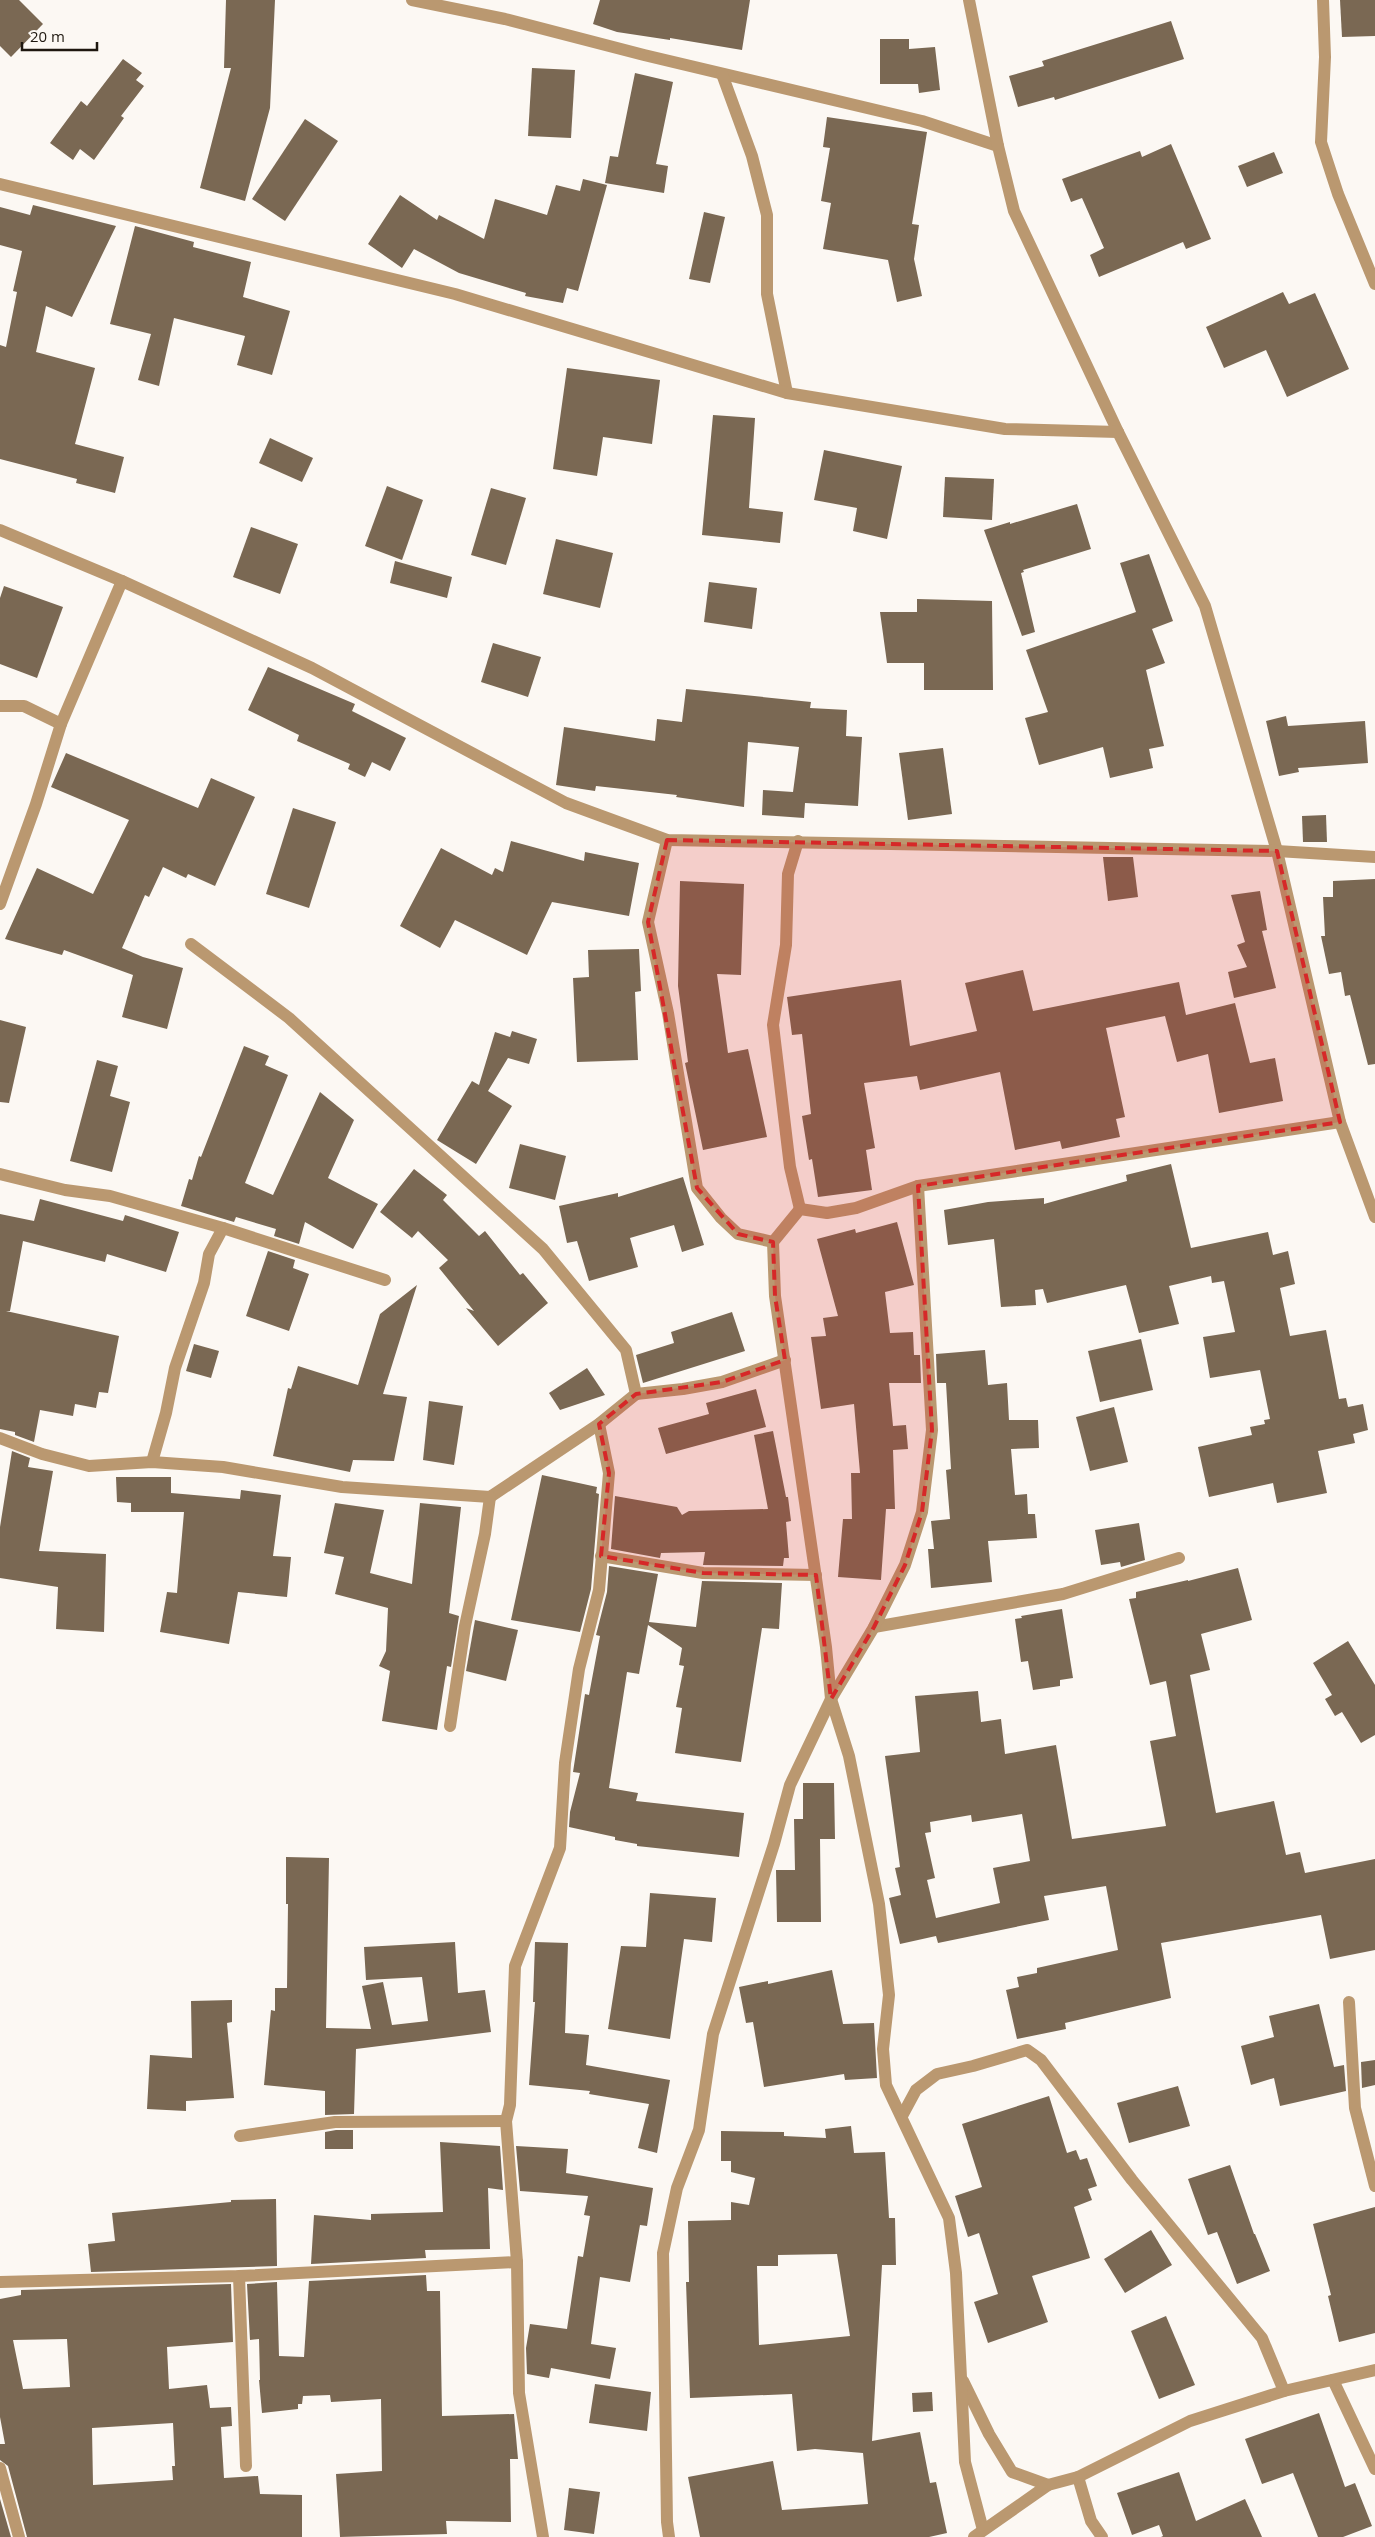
<svg xmlns="http://www.w3.org/2000/svg" width="1375" height="2537" viewBox="0 0 1375 2537" font-family="'Open Sans',sans-serif">
  <style>
    .building { fill: #7a6853; fill-rule: evenodd }
    .lines { fill: none; stroke-linecap: round; stroke-linejoin: round }
    .street { stroke: #ba9870; stroke-width: 12 }
    .marked { fill: #d62828; fill-opacity: 0.2; stroke: #d62828; stroke-width: 4; stroke-dasharray: 10 6; stroke-linejoin: round }
  </style>
  <rect width="100%" height="100%" fill="#fcf8f3"/>
  <g class="building">
    <polygon points="0,0 19,0 43,24 11,57 0,46"/>
    <polygon points="226,0 275,0 270,108 245,201 200,188 231,68 224,68"/>
    <polygon points="600,0 750,0 742,50 670,38 670,40 617,32 593,24"/>
    <polygon points="1340,0 1375,0 1375,36 1342,37"/>
    <polygon points="1171,21 1184,59 1055,100 1054,97 1018,107 1009,76 1044,66 1042,61"/>
    <polygon points="880,39 909,39 909,49 935,47 940,90 919,93 918,84 880,84"/>
    <polygon points="123,59 142,73 136,80 144,86 121,116 124,118 94,160 80,149 73,160 50,143 81,101 87,106"/>
    <polygon points="532,68 575,70 571,138 528,136"/>
    <polygon points="635,73 673,82 656,164 668,166 664,193 605,183 610,156 618,157"/>
    <polygon points="827,117 927,132 912,224 919,225 914,259 922,296 897,302 888,260 823,249 831,203 821,201 830,148 823,147"/>
    <polygon points="305,119 338,141 285,221 252,199"/>
    <polygon points="1171,144 1211,239 1186,249 1183,242 1099,277 1090,255 1104,248 1082,198 1071,202 1062,179 1140,151 1142,157"/>
    <polygon points="1274,152 1283,173 1247,187 1238,166"/>
    <polygon points="583,179 607,185 578,291 567,288 563,303 525,296 526,293 459,273 414,249 402,268 368,244 400,195 437,220 439,215 484,239 495,199 547,215 556,185 580,191"/>
    <polygon points="33,205 116,226 72,317 46,306 36,352 95,368 75,444 124,457 115,493 76,483 77,479 0,459 0,345 6,347 17,292 13,291 22,251 0,245 0,207 30,215"/>
    <polygon points="704,212 725,217 710,283 689,279"/>
    <polygon points="135,226 194,242 193,247 251,262 243,297 290,311 272,375 237,365 245,336 174,318 159,386 138,380 151,334 110,324"/>
    <polygon points="1283,292 1289,304 1315,293 1349,369 1287,397 1266,350 1224,368 1206,327"/>
    <polygon points="567,368 660,380 652,444 603,437 597,476 553,469"/>
    <polygon points="713,415 755,418 749,508 783,512 780,543 702,535"/>
    <polygon points="270,438 313,458 302,482 259,463"/>
    <polygon points="824,450 902,466 887,539 853,531 857,508 814,500"/>
    <polygon points="945,477 994,479 992,520 943,517"/>
    <polygon points="387,486 423,500 402,560 365,546"/>
    <polygon points="491,488 526,498 506,565 471,555"/>
    <polygon points="1077,504 1091,549 1023,570 1024,572 1021,573 1035,632 1022,636 984,530 1010,522 1010,524"/>
    <polygon points="251,527 298,544 280,594 233,577"/>
    <polygon points="556,539 613,553 600,608 543,594"/>
    <polygon points="1149,554 1173,621 1152,629 1165,663 1146,670 1164,746 1149,749 1153,768 1110,778 1103,747 1039,765 1025,718 1048,712 1026,650 1136,612 1120,563"/>
    <polygon points="395,561 452,577 447,598 390,583"/>
    <polygon points="709,582 757,588 752,629 704,622"/>
    <polygon points="4,586 63,607 37,678 0,664 0,598"/>
    <polygon points="917,599 992,601 993,690 924,690 924,663 887,663 880,612 917,612"/>
    <polygon points="493,643 541,657 528,697 481,682"/>
    <polygon points="268,667 355,704 352,711 406,738 390,771 372,762 365,777 348,769 350,764 297,741 299,735 248,710"/>
    <polygon points="686,689 811,702 810,708 847,710 846,736 862,737 858,806 805,803 804,818 762,815 763,790 793,792 799,747 748,742 744,807 676,797 677,795 596,786 595,791 556,785 564,727 655,741 657,719 682,722"/>
    <polygon points="1286,716 1288,726 1365,721 1368,763 1298,768 1299,772 1279,776 1266,721"/>
    <polygon points="943,748 952,814 908,820 899,753"/>
    <polygon points="66,753 198,808 211,778 255,797 215,886 188,874 186,878 163,867 149,897 145,895 122,948 143,957 183,968 167,1029 122,1017 133,975 64,950 62,955 5,939 37,868 93,894 129,820 51,787"/>
    <polygon points="293,808 336,822 309,908 266,894"/>
    <polygon points="1326,815 1327,842 1303,842 1302,816"/>
    <polygon points="511,841 584,861 585,852 639,863 629,916 552,902 527,955 455,920 440,948 400,926 441,848 492,875 495,868 503,872"/>
    <polygon points="1103,857 1133,857 1138,897 1108,901"/>
    <polygon points="1375,879 1375,1064 1368,1065 1350,995 1345,996 1341,972 1329,974 1321,936 1325,936 1323,897 1333,897 1333,881"/>
    <polygon points="680,881 744,884 741,975 717,974 728,1053 748,1049 767,1137 703,1150 685,1063 688,1062 678,986"/>
    <polygon points="1260,891 1267,930 1262,931 1276,988 1234,998 1228,972 1247,967 1237,945 1245,942 1231,895"/>
    <polygon points="639,949 641,991 635,992 638,1060 577,1062 573,978 589,977 588,950"/>
    <polygon points="1023,970 1033,1011 1179,982 1186,1015 1235,1003 1250,1063 1275,1058 1283,1101 1219,1113 1208,1054 1177,1062 1165,1016 1106,1028 1125,1117 1116,1119 1120,1137 1062,1149 1060,1141 1015,1150 1000,1072 920,1090 917,1076 864,1083 875,1148 866,1150 872,1190 818,1197 812,1159 809,1160 802,1116 811,1114 802,1034 792,1035 787,997 901,980 910,1046 977,1031 965,983"/>
    <polygon points="0,1020 26,1027 9,1103 0,1102"/>
    <polygon points="512,1031 537,1039 529,1064 508,1058 488,1091 512,1106 476,1164 437,1140 472,1081 479,1085 495,1032 510,1037"/>
    <polygon points="244,1046 269,1056 265,1065 288,1075 245,1183 273,1195 320,1092 354,1120 328,1178 378,1204 353,1249 305,1222 299,1244 274,1236 276,1229 236,1217 234,1222 181,1206 189,1179 192,1180 199,1156 201,1157"/>
    <polygon points="97,1060 118,1066 110,1096 130,1102 112,1172 70,1161"/>
    <polygon points="520,1144 566,1156 555,1200 509,1188"/>
    <polygon points="1171,1164 1191,1248 1268,1232 1273,1255 1288,1251 1295,1284 1280,1288 1290,1336 1326,1330 1339,1399 1346,1398 1348,1407 1363,1404 1368,1430 1353,1434 1355,1443 1318,1451 1327,1493 1277,1503 1273,1483 1209,1497 1198,1447 1252,1435 1250,1427 1265,1424 1264,1420 1270,1419 1260,1370 1210,1378 1203,1337 1235,1332 1224,1281 1212,1283 1211,1276 1169,1286 1179,1324 1139,1333 1126,1285 1047,1303 1043,1289 1035,1290 1036,1305 1001,1307 994,1239 948,1245 944,1210 988,1202 1044,1198 1044,1204 1127,1181 1126,1175"/>
    <polygon points="414,1169 447,1195 443,1200 479,1236 485,1231 520,1275 523,1273 548,1303 498,1346 466,1308 474,1311 439,1268 448,1260 418,1231 412,1238 380,1212"/>
    <polygon points="683,1177 704,1245 682,1252 674,1225 630,1238 638,1267 589,1281 577,1241 567,1243 559,1206 618,1193 618,1197"/>
    <polygon points="40,1199 123,1221 125,1215 179,1232 166,1272 107,1254 105,1262 23,1241 10,1311 6,1311 119,1336 108,1393 99,1392 96,1408 75,1404 73,1416 40,1410 34,1442 15,1435 15,1432 0,1429 0,1214 34,1221"/>
    <polygon points="897,1222 914,1285 885,1292 890,1333 913,1332 914,1355 920,1355 921,1383 889,1383 893,1426 906,1425 908,1449 893,1450 895,1509 886,1509 881,1580 838,1577 843,1519 852,1519 851,1473 860,1473 854,1404 821,1409 811,1337 826,1336 823,1318 838,1316 817,1239 855,1229 856,1233"/>
    <polygon points="268,1251 295,1260 293,1268 309,1274 289,1331 246,1316"/>
    <polygon points="417,1285 383,1394 407,1397 394,1461 353,1460 350,1472 273,1456 288,1388 291,1389 298,1366 358,1385 380,1314"/>
    <polygon points="732,1312 745,1351 643,1383 636,1355 674,1343 671,1332"/>
    <polygon points="1141,1339 1153,1390 1100,1402 1088,1351"/>
    <polygon points="194,1344 219,1351 211,1378 186,1371"/>
    <polygon points="985,1350 988,1385 1007,1383 1009,1420 1038,1420 1039,1448 1011,1449 1015,1495 1027,1494 1028,1514 1035,1514 1037,1538 988,1541 992,1582 931,1588 928,1549 934,1549 931,1521 950,1519 946,1470 951,1469 946,1383 937,1383 936,1354"/>
    <polygon points="587,1368 605,1395 560,1410 549,1393"/>
    <polygon points="756,1389 766,1427 666,1454 658,1428 709,1414 706,1403"/>
    <polygon points="429,1401 463,1406 454,1465 423,1460"/>
    <polygon points="1114,1407 1128,1462 1090,1471 1076,1417"/>
    <polygon points="773,1431 786,1497 788,1497 791,1521 786,1522 789,1558 784,1558 783,1566 703,1565 705,1552 661,1553 660,1558 611,1549 615,1496 677,1507 682,1515 689,1511 768,1509 754,1435"/>
    <polygon points="12,1451 30,1458 28,1467 53,1471 39,1551 106,1554 104,1632 56,1629 58,1587 0,1578 0,1527"/>
    <polygon points="542,1475 597,1487 596,1493 599,1494 591,1589 580,1632 511,1620"/>
    <polygon points="116,1477 171,1477 171,1493 240,1499 241,1490 281,1495 273,1556 291,1557 287,1597 238,1592 229,1644 160,1632 167,1592 177,1593 184,1512 131,1512 131,1503 117,1502"/>
    <polygon points="335,1503 384,1510 370,1573 412,1584 420,1503 461,1507 449,1613 459,1616 451,1667 447,1666 437,1730 382,1721 390,1671 379,1666 386,1651 388,1608 335,1594 344,1557 324,1553"/>
    <polygon points="1139,1523 1145,1560 1121,1567 1120,1562 1101,1565 1095,1530"/>
    <polygon points="609,1566 658,1574 649,1622 696,1627 702,1581 782,1583 779,1629 762,1628 741,1762 675,1753 682,1708 676,1707 684,1666 679,1665 682,1648 648,1625 639,1674 627,1672 609,1788 638,1793 636,1801 744,1813 739,1857 637,1846 637,1844 615,1840 615,1837 569,1827 570,1812 580,1773 573,1772 585,1694 589,1695 600,1636 596,1635 607,1592"/>
    <path d="M1238,1568L1252,1620L1201,1634L1210,1670L1190,1675L1216,1813L1274,1801L1286,1855L1300,1852L1305,1873L1375,1859V1950L1330,1959L1321,1915L1161,1943L1171,1998L1065,2023L1066,2029L1017,2039L1006,1990L1019,1987L1017,1977L1037,1973V1968L1118,1950L1106,1886L1044,1896L1049,1920L938,1943L936,1936L900,1944L889,1898L901,1895L895,1868L900,1867L885,1756L920,1752L915,1696L978,1691L981,1722L1001,1719L1005,1754L1056,1745L1072,1839L1166,1826L1150,1741L1176,1736L1166,1681L1150,1685L1129,1599L1136,1598V1592L1188,1580V1581ZM1022,1814L1030,1861L993,1868L1000,1903L936,1918L927,1880L935,1878L925,1833L931,1832L930,1822L971,1815L972,1822Z"/>
    <polygon points="1062,1609 1073,1678 1060,1680 1060,1686 1033,1690 1028,1661 1021,1662 1015,1619 1022,1618 1021,1616"/>
    <polygon points="475,1620 518,1630 506,1681 466,1671"/>
    <polygon points="1348,1641 1375,1685 1375,1735 1361,1743 1342,1712 1335,1716 1325,1699 1332,1695 1313,1663"/>
    <polygon points="803,1783 834,1783 835,1839 820,1839 821,1922 777,1922 776,1870 795,1870 794,1819 803,1819"/>
    <polygon points="286,1857 329,1858 326,2028 371,2029 362,1986 383,1982 392,2025 428,2021 422,1977 366,1980 364,1947 455,1942 458,1993 485,1990 491,2032 356,2049 354,2114 325,2115 325,2091 264,2085 271,2010 275,2011 275,1988 287,1988 288,1904 286,1904"/>
    <polygon points="650,1893 716,1898 712,1942 684,1939 670,2039 608,2029 621,1946 646,1947"/>
    <polygon points="535,1942 568,1943 565,2033 589,2035 586,2065 670,2080 657,2153 638,2148 649,2104 589,2094 590,2091 529,2085 535,2002 533,2002"/>
    <polygon points="832,1970 843,2024 874,2023 877,2078 845,2080 844,2074 764,2087 753,2022 746,2023 739,1987 768,1981 768,1984"/>
    <polygon points="232,2000 232,2022 227,2023 234,2098 186,2101 186,2111 147,2109 150,2055 192,2058 191,2001"/>
    <polygon points="1319,2004 1334,2067 1344,2065 1346,2091 1280,2106 1274,2078 1251,2085 1241,2046 1274,2037 1269,2016"/>
    <polygon points="1375,2060 1375,2085 1362,2088 1361,2062"/>
    <polygon points="1178,2086 1190,2126 1129,2143 1117,2103"/>
    <polygon points="1049,2096 1067,2153 1076,2150 1080,2160 1087,2158 1097,2186 1088,2189 1092,2200 1074,2207 1090,2258 1032,2276 1048,2322 988,2343 974,2302 998,2294 979,2233 968,2237 955,2196 982,2187 962,2124"/>
    <path d="M851,2126L854,2153L885,2152L889,2218H895L896,2265H882L872,2441L920,2432L930,2483L936,2482L947,2533L929,2537H700L688,2477L773,2461L782,2510L868,2504L863,2453L815,2449L797,2451L792,2394L690,2398L686,2282H689L688,2221L731,2220V2202L749,2205L755,2178L731,2172V2161H721V2131L784,2132V2136L826,2138L825,2129ZM837,2254L850,2336L759,2345L757,2266H778V2255Z"/>
    <polygon points="336,2130 353,2130 353,2149 325,2149 325,2132"/>
    <polygon points="440,2142 500,2146 503,2190 488,2188 490,2249 425,2250 426,2258 311,2264 314,2215 371,2220 371,2214 443,2212"/>
    <polygon points="516,2146 568,2149 566,2173 653,2188 647,2226 640,2225 630,2282 600,2277 591,2344 616,2348 610,2379 551,2368 549,2378 527,2374 526,2348 530,2324 567,2329 578,2256 583,2257 590,2216 584,2215 588,2196 520,2191"/>
    <polygon points="1230,2165 1254,2234 1255,2234 1270,2271 1237,2284 1217,2232 1208,2235 1188,2179"/>
    <polygon points="276,2199 277,2266 91,2272 88,2244 115,2241 112,2213 231,2202 231,2200"/>
    <polygon points="1375,2207 1375,2333 1339,2342 1328,2296 1331,2295 1313,2224"/>
    <polygon points="1151,2230 1172,2265 1125,2293 1104,2259"/>
    <polygon points="426,2275 427,2291 440,2291 442,2416 514,2414 518,2459 510,2459 511,2522 446,2521 447,2534 340,2537 336,2474 382,2471 381,2399 331,2402 330,2395 303,2396 302,2404 298,2404 298,2409 262,2413 259,2380 260,2380 259,2339 250,2340 247,2284 277,2282 279,2356 304,2357 309,2281"/>
    <path d="M231,2284L233,2342L167,2347L169,2389L207,2385L210,2408L231,2407L232,2426L221,2427L224,2478L258,2476L260,2494L302,2495V2537H27L8,2466L0,2460V2444H5L0,2417V2299L21,2295V2290ZM67,2339L70,2387L23,2389L13,2340ZM173,2423L175,2466H172L173,2480L93,2485L92,2428Z"/>
    <polygon points="1166,2316 1195,2385 1159,2399 1131,2331"/>
    <polygon points="595,2384 651,2392 647,2431 589,2423"/>
    <polygon points="932,2392 933,2411 913,2412 912,2393"/>
    <polygon points="1319,2413 1345,2487 1355,2483 1372,2526 1343,2537 1318,2537 1293,2473 1262,2484 1245,2439"/>
    <polygon points="1179,2472 1196,2521 1245,2499 1262,2537 1161,2537 1163,2536 1159,2525 1132,2535 1117,2493"/>
    <polygon points="569,2488 600,2492 594,2534 564,2530"/>
    <polygon points="0,2499 11,2537 0,2537"/>
  </g>
  <g class="lines">
    <g class="street">
      <polyline points="412,0 505,19 644,55 922,121 998,146"/>
      <polyline points="969,0 998,146 1014,211 1118,432 1205,606 1277,851 1340,1122 1375,1217"/>
      <polyline points="1323,0 1325,57 1321,142 1338,194 1375,284"/>
      <polyline points="722,74 752,156 767,215 767,294 787,393"/>
      <polyline points="0,184 455,294 787,393 1005,429 1118,432"/>
      <polyline points="0,530 122,581 312,668 566,803 667,840 1277,851 1375,857"/>
      <polyline points="0,706 24,706 61,724"/>
      <polyline points="667,840 648,922 668,1013 697,1188 721,1218 738,1234 773,1242"/>
      <polyline points="798,841 788,874 786,945 773,1025 790,1167 800,1209"/>
      <polyline points="0,904 36,804 61,724 122,581"/>
      <polyline points="191,944 289,1018 543,1249 626,1350 636,1394 683,1389 722,1382 785,1360"/>
      <polyline points="0,1174 65,1190 110,1196 223,1228 385,1280"/>
      <polyline points="0,1438 42,1454 89,1466 152,1462 223,1467 342,1487 490,1497 599,1424 636,1394"/>
      <polyline points="152,1462 166,1413 175,1368 204,1283 209,1254 223,1228"/>
      <polyline points="601,1556 703,1573 816,1575"/>
      <polyline points="874,1627 1063,1594 1179,1558"/>
      <polyline points="450,1726 465,1626 485,1534 490,1497"/>
      <polyline points="1349,2002 1355,2108 1375,2186"/>
      <polyline points="902,2116 916,2090 937,2074 973,2066 1027,2050 1041,2060 1132,2180 1262,2338 1284,2391"/>
      <polyline points="240,2136 335,2122 506,2121"/>
      <polyline points="239,2276 246,2466"/>
      <polyline points="0,2282 239,2276 517,2262"/>
      <polyline points="1333,2380 1375,2469"/>
      <polyline points="963,2381 989,2434 1012,2472 1048,2485"/>
      <polyline points="0,2468 19,2537"/>
      <polyline points="1078,2477 1091,2521 1102,2537"/>
      <polyline points="983,2530 965,2462 956,2273 949,2218 886,2085 883,2049 889,1995 879,1904 849,1756 831,1699 826,1647 775,1296 773,1242 800,1209 827,1213 856,1208 918,1186 1340,1122"/>
      <polyline points="543,2537 519,2393 517,2262 506,2121 510,2105 515,1966 560,1848 565,1763 579,1669 599,1590 609,1473 599,1424"/>
      <polyline points="669,2537 667,2522 663,2253 677,2188 699,2130 713,2034 774,1844 790,1785 831,1699 874,1627 905,1565 922,1512 932,1430 918,1186"/>
      <polyline points="974,2537 1048,2485 1078,2477 1190,2421 1284,2391 1375,2370"/>
    </g>
  </g>
  <path class="marked" d="M667,840L1277,851L1340,1122L918,1186L932,1430L922,1512L905,1565L874,1627L831,1699L816,1575L703,1573L601,1556L609,1473L599,1424L636,1394L722,1382L785,1360L775,1296L773,1242L738,1234L697,1188L648,922Z"/>
  <path d="M22 42v8h75v-8" fill="none" stroke="#1e170f" stroke-width="2.5"/>
  <text x="30" y="42" font-size="15" fill="#1e170f" stroke="#fcf8f3" stroke-width="4" paint-order="stroke">20 m</text>
</svg>
